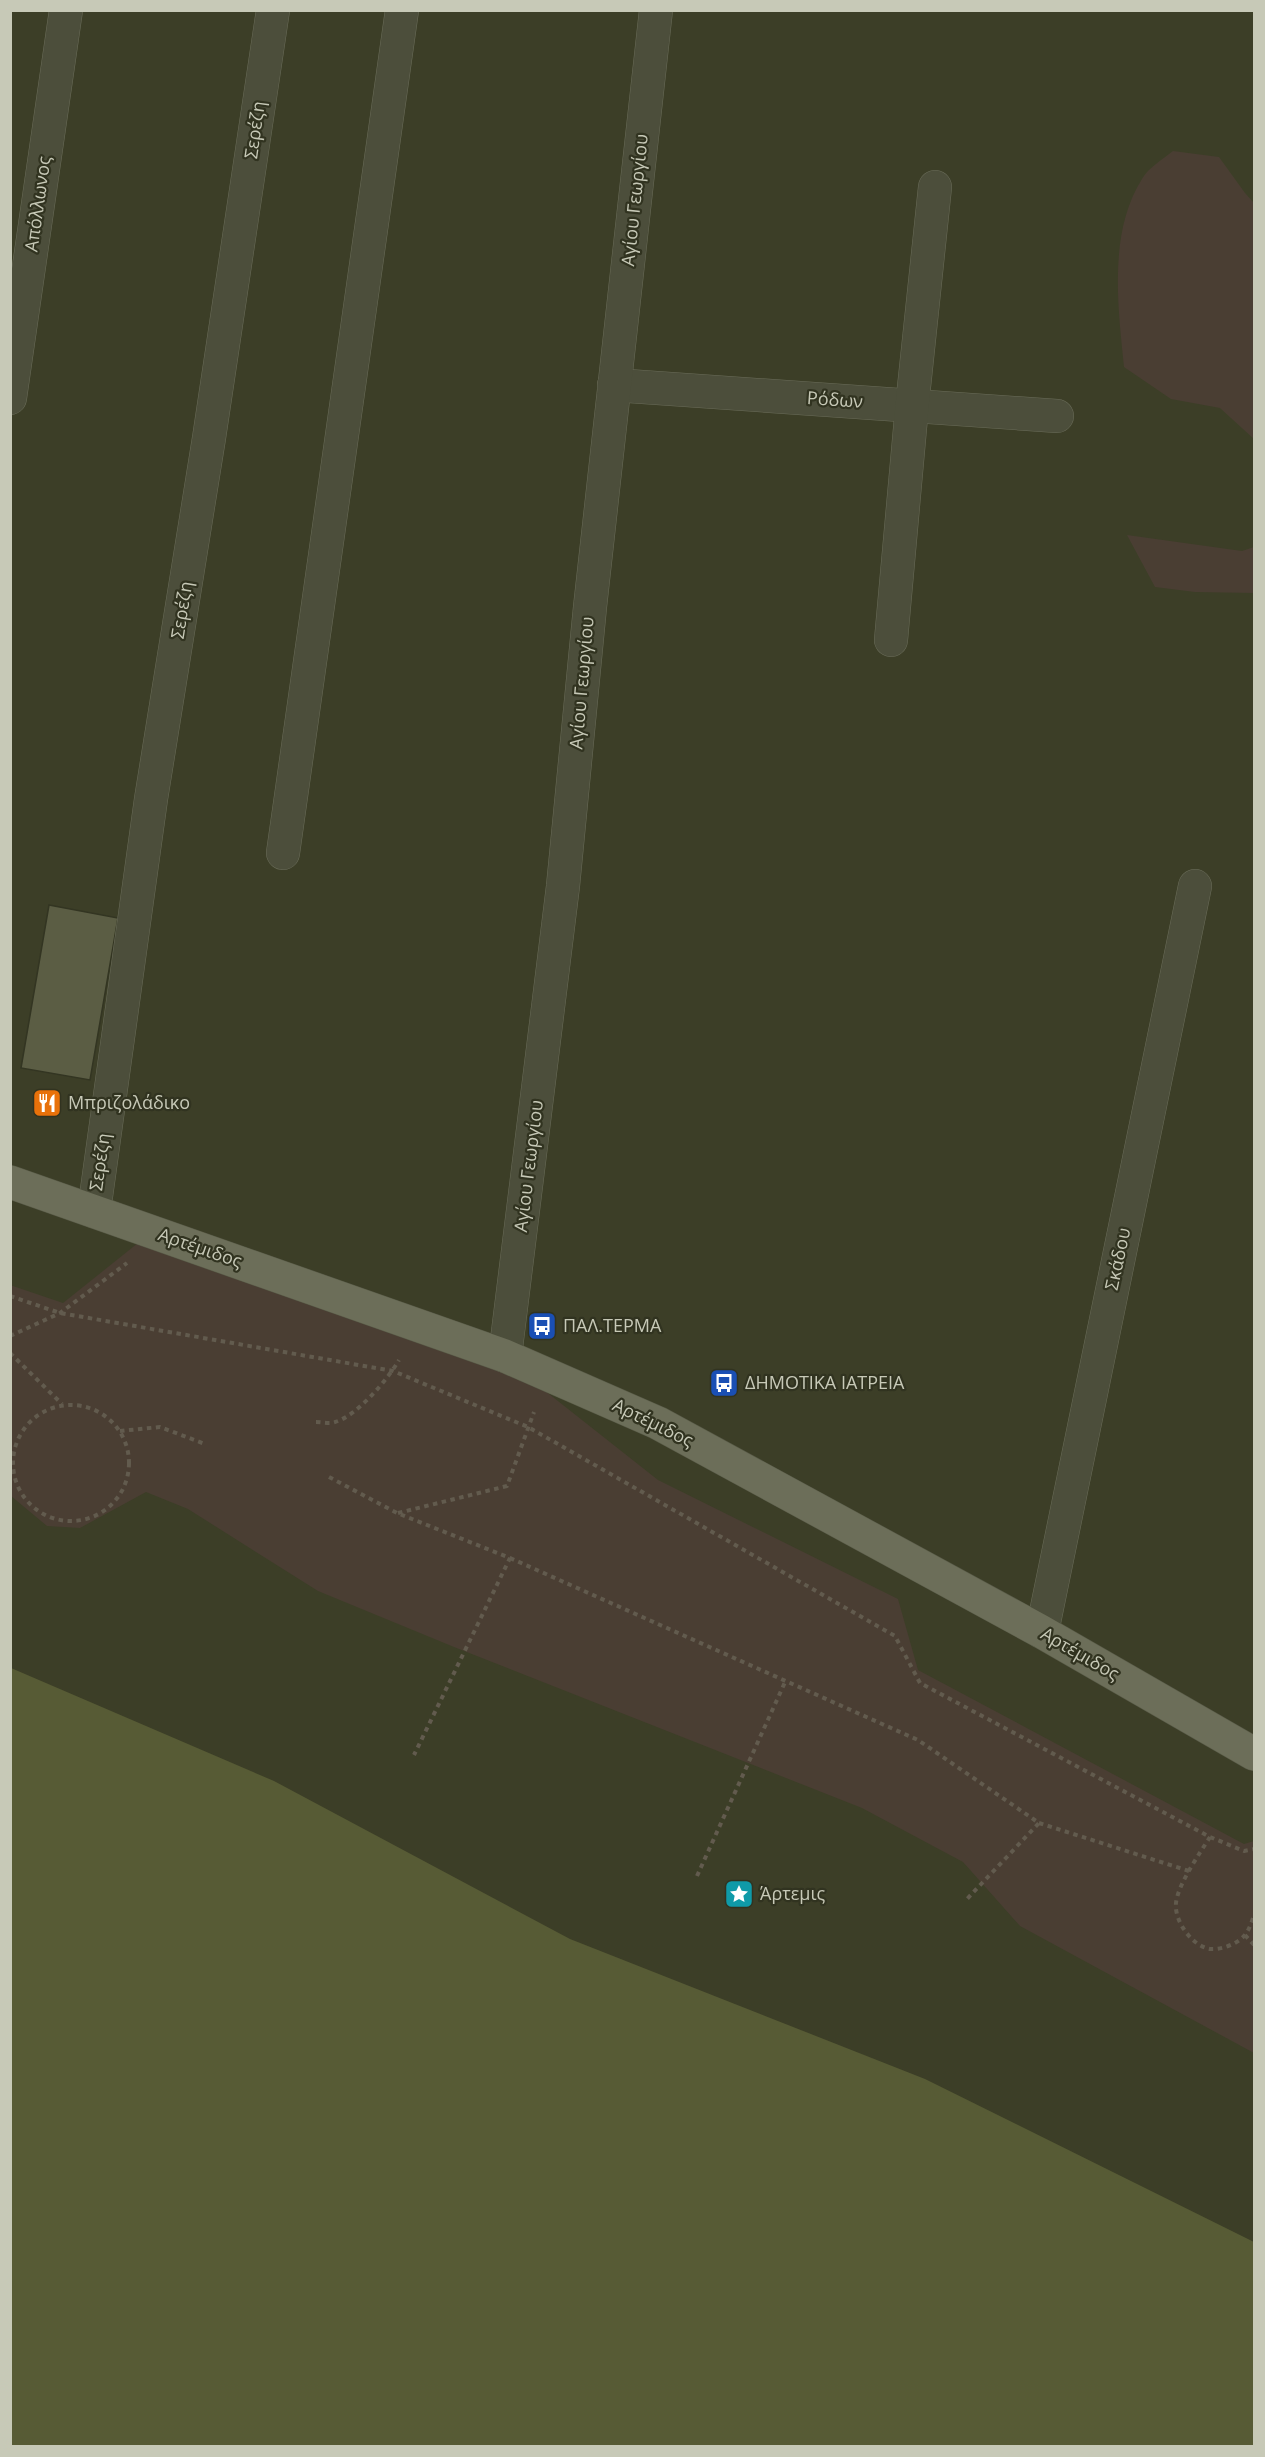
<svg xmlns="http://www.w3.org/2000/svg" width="1265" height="2457" viewBox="0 0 1265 2457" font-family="'Open Sans',sans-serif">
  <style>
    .green { fill: #4a3e33 }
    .water { fill: #575b35 }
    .building { fill: #5b5d44; stroke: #333522; stroke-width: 1.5 }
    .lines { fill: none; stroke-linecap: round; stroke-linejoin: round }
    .minor-casing { stroke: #6a6c59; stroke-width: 34 }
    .major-casing { stroke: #585a47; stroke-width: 34 }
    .path { stroke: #625b4e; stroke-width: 4; stroke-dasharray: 4.5 4.5; stroke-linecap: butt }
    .minor { stroke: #4c4e3b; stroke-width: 33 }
    .major { stroke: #6c6e59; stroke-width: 33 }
    .labels { text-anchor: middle; stroke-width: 4.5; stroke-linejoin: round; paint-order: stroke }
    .street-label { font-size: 18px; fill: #c7c9b7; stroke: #313320 }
    .poi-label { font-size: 18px; fill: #c7c9b7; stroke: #313320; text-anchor: start }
  </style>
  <rect width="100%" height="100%" fill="#3c3e27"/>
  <g class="green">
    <path d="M1173,151L1219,157L1245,193L1254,203V439L1220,408L1171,399L1124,367C1118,307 1108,233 1142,179C1148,168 1163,159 1173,151Z"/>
    <polygon points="1127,535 1242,551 1254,547 1254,593 1195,592 1155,587"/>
    <polygon points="143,1239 525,1375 658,1480 898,1599 918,1670 1244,1844 1254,1841 1254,2053 1020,1926 963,1862 862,1808 454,1647 318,1591 188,1509 146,1492 80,1528 47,1526 11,1496 10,1285 63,1303"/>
  </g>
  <polygon class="water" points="11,1668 274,1781 570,1939 925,2079 1254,2242 1254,2446 11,2446"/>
  <polygon class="building" points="49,905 118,918 90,1080 21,1068"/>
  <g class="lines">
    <g class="minor-casing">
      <g id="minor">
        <polyline points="614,385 1057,416"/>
        <polyline points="10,398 66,10"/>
        <polyline points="891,640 912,406 935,187"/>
        <polyline points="283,853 402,10"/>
        <polyline points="94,1211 151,799 209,438 273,10"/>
        <polyline points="505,1356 563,886 590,607 656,10"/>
        <polyline points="1042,1632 1195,886"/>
      </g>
    </g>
    <g class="major-casing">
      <polyline id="major" points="10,1182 505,1356 658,1423 1042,1632 1254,1754"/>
    </g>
    <g class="path">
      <polyline points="10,1296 60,1313 393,1371 528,1427 895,1636 920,1683 1210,1837 1244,1851 1254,1849"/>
      <polyline points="10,1336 60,1313 127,1263"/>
      <polyline points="10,1353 62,1404"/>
      <circle cx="71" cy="1463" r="58"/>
      <path d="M316,1422C321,1422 330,1424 335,1422C357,1416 388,1379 399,1360"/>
      <polyline points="120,1431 160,1427 205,1444"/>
      <polyline points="329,1477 397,1513 510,1558 414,1755"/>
      <polyline points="398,1513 507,1486 534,1412"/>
      <polyline points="510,1558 918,1740 1039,1823 967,1899"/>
      <polyline points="1039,1823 1189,1871"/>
      <path d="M1210,1837C1200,1853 1178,1884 1176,1903C1174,1921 1192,1946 1210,1949C1221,1950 1237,1944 1244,1936C1249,1931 1252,1921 1254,1915"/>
      <polyline points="697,1876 786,1680"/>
      <polyline points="1245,1935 1254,1945"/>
    </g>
    <use href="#minor" class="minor"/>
    <use href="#major" class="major"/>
  </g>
  <defs>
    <g id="restaurant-square" transform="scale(1.5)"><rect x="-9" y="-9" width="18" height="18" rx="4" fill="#e8710a" stroke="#313320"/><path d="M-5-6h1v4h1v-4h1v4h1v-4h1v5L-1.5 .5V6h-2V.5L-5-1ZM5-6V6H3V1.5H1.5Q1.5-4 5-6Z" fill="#fff"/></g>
    <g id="bus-square" transform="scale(1.5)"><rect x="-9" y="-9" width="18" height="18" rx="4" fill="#1a4fb4" stroke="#313320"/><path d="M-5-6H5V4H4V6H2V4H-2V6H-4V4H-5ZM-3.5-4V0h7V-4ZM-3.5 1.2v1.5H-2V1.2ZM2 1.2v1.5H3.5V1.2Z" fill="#fff"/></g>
    <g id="sight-square" transform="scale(1.5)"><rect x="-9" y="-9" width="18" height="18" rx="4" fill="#0f9aa8" stroke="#313320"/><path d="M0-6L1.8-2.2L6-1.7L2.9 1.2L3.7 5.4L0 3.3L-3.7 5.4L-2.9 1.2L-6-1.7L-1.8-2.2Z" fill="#fff"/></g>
  </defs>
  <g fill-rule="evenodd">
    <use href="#restaurant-square" x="47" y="1103"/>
    <use href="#bus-square" x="542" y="1326"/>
    <use href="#bus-square" x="724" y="1383"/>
    <use href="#sight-square" x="739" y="1894"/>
  </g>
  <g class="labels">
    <g class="street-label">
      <text transform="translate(255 130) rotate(-82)" y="6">Σερέζη</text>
      <text transform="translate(635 200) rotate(-84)" y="6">Αγίου Γεωργίου</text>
      <text transform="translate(38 204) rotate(-82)" y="6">Απόλλωνος</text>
      <text transform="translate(835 400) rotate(4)" y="6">Ρόδων</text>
      <text transform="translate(182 610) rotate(-81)" y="6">Σερέζη</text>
      <text transform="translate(582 683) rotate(-85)" y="6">Αγίου Γεωργίου</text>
      <text transform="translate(100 1162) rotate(-82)" y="6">Σερέζη</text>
      <text transform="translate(529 1166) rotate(-83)" y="6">Αγίου Γεωργίου</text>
      <text transform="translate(200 1248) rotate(19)" y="6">Αρτέμιδος</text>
      <text transform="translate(1118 1259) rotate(-78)" y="6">Σκάδου</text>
      <text transform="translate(653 1423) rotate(26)" y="6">Αρτέμιδος</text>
      <text transform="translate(1080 1654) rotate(30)" y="6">Αρτέμιδος</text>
    </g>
    <g class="poi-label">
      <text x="68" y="1109">Μπριζολάδικο</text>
      <text x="563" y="1332">ΠΑΛ.ΤΕΡΜΑ</text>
      <text x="745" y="1389">ΔΗΜΟΤΙΚΑ ΙΑΤΡΕΙΑ</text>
      <text x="760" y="1900">Άρτεμις</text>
    </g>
  </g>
  <rect width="1265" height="2457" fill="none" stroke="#c7c9b7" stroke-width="24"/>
</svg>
